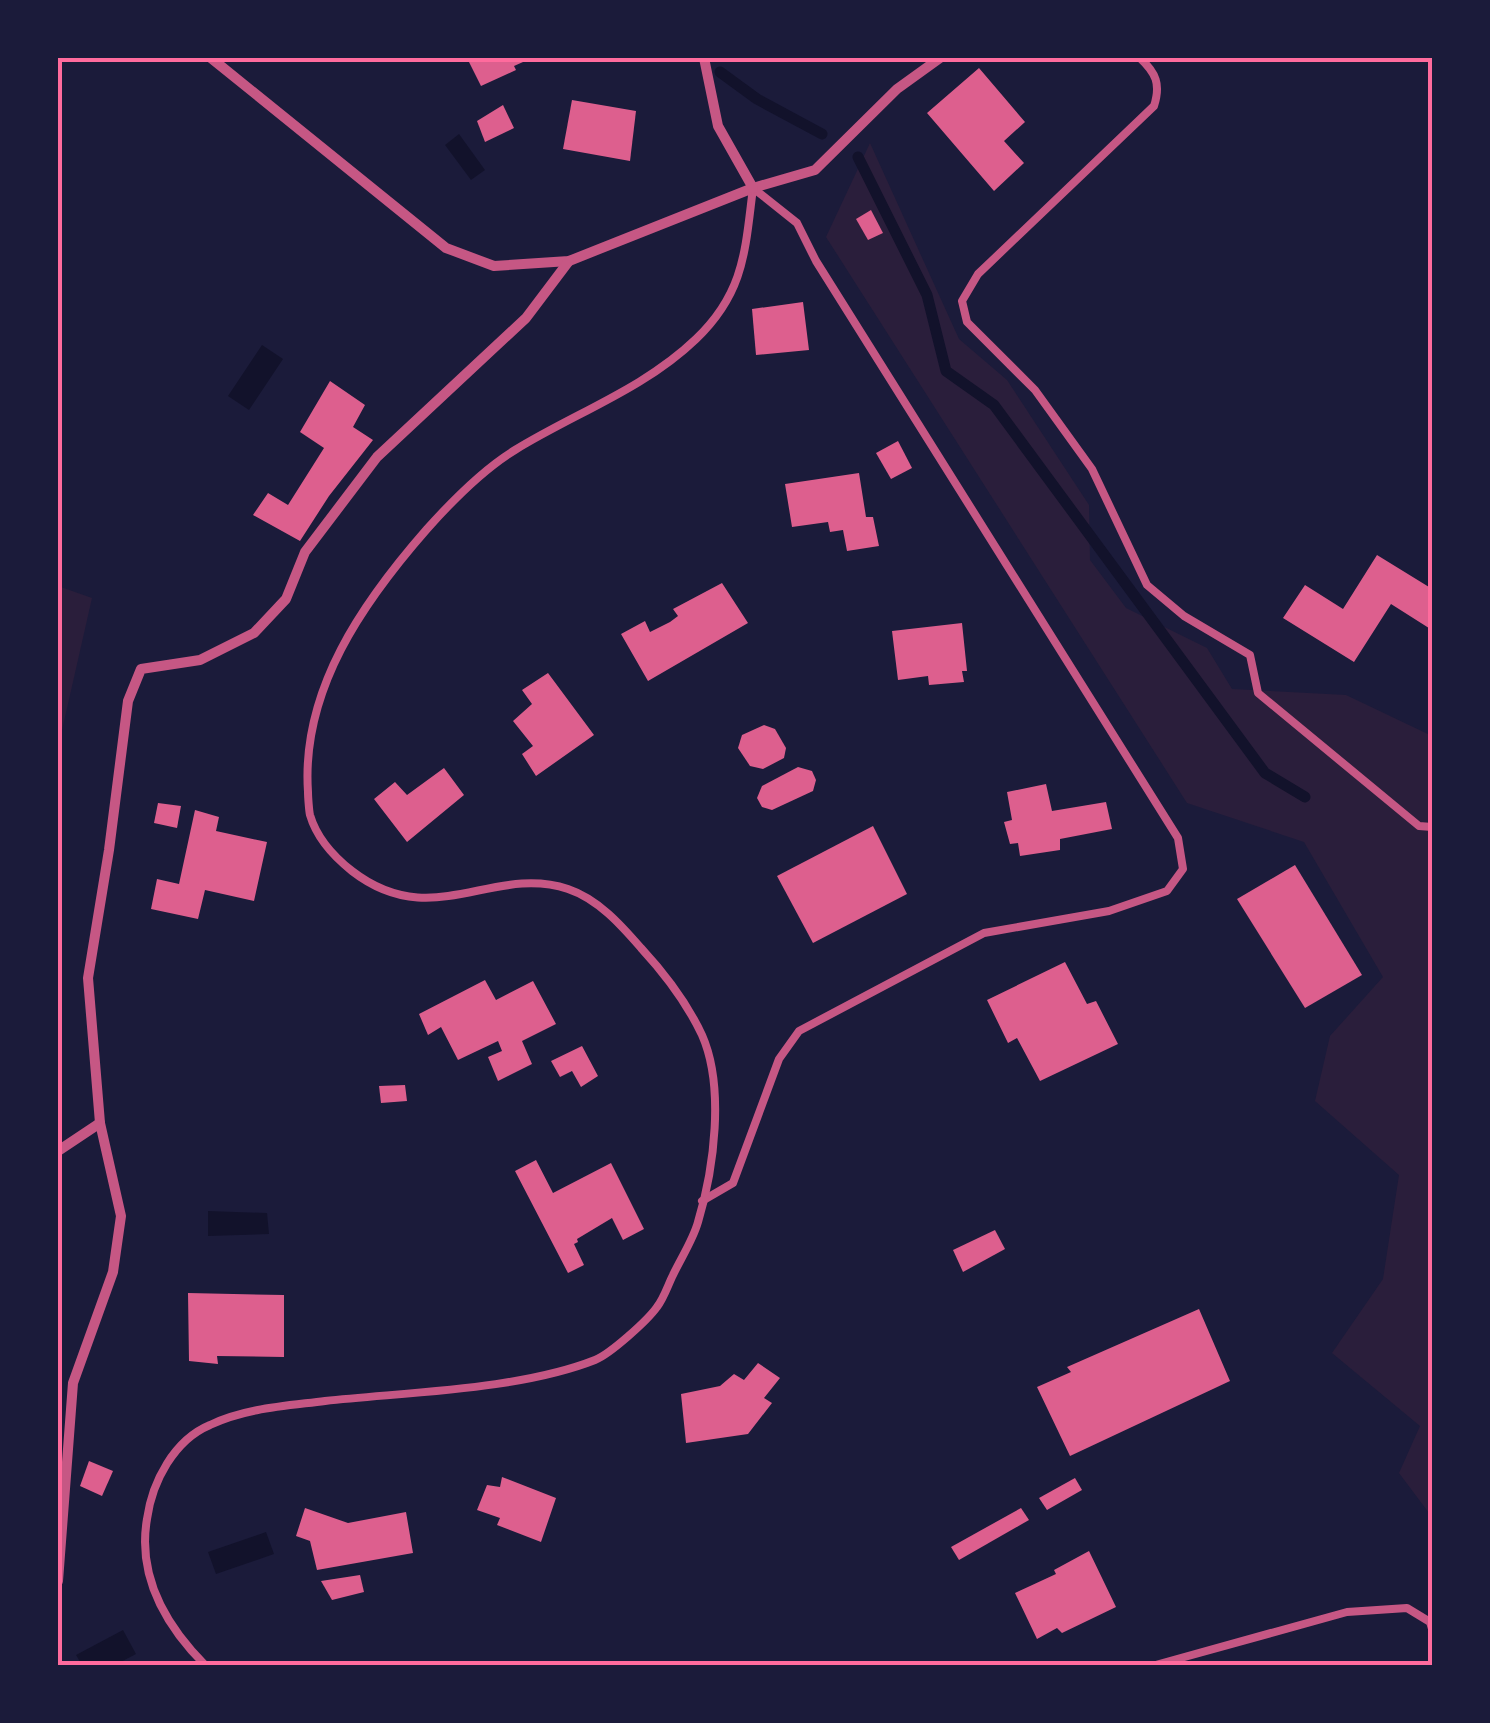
<svg xmlns="http://www.w3.org/2000/svg" width="1490" height="1723" viewBox="0 0 1490 1723" font-family="'Varela Round',sans-serif">
  <style>
    .green { fill: #2a1e3b }
    .water { fill: #12122b }
    .lines { fill: none; stroke-linecap: round; stroke-linejoin: round }
    .stream { stroke: #12122b; stroke-width: 11 }
    .building { fill: #dd5f8e }
    .service { stroke: #c65784; stroke-width: 8 }
    .minor { stroke: #c65784; stroke-width: 10 }
    .neatline { fill: none; stroke: #ff6b9d; stroke-width: 4 }
  </style>
  <rect width="100%" height="100%" fill="#1b1b3a"/>
  <g class="green">
    <polygon points="870,143 959,339 1007,380 1089,505 1090,560 1126,608 1207,648 1232,689 1346,695 1432,736 1432,1517 1399,1473 1420,1426 1332,1353 1383,1279 1399,1175 1315,1101 1330,1036 1383,977 1304,842 1187,803 826,237"/>
    <polygon points="58,586 92,598 58,748"/>
  </g>
  <g class="water">
    <polygon points="459,134 485,170 471,180 445,145"/>
    <polygon points="262,345 283,359 249,410 228,396"/>
    <polygon points="208,1211 267,1213 269,1234 208,1236"/>
    <polygon points="266,1532 274,1554 216,1574 208,1552"/>
    <polygon points="123,1630 136,1654 115,1665 82,1665 76,1655"/>
  </g>
  <g class="lines">
    <g class="stream">
      <polyline points="720,72 757,99 822,134"/>
      <polyline points="858,157 927,295 946,371 994,405 1265,773 1305,797"/>
    </g>
  </g>
  <g class="building">
    <polygon points="467,58 532,58 514,66 516,70 481,86"/>
    <polygon points="979,68 1025,122 1004,141 1024,163 994,191 927,113"/>
    <polygon points="572,100 636,111 630,161 563,149"/>
    <polygon points="503,105 514,128 485,142 477,121"/>
    <polygon points="871,210 883,233 868,240 856,219"/>
    <polygon points="803,302 809,350 756,355 752,309"/>
    <polygon points="330,381 365,405 353,427 373,440 329,496 300,541 253,515 268,493 288,505 324,448 300,432"/>
    <polygon points="898,441 912,468 891,479 876,453"/>
    <polygon points="859,473 866,517 873,517 879,546 847,551 843,530 830,532 828,522 792,527 785,484"/>
    <polygon points="1377,555 1429,587 1432,580 1432,630 1391,604 1354,662 1283,618 1305,585 1343,609"/>
    <polygon points="722,583 748,623 648,681 621,634 645,621 650,632 670,622 678,616 673,609"/>
    <polygon points="962,623 967,671 962,671 964,682 929,685 928,676 898,680 892,631"/>
    <polygon points="548,673 594,735 536,776 522,754 533,746 513,721 532,704 522,690"/>
    <polygon points="764,725 775,729 786,748 784,758 763,769 750,766 738,748 742,735"/>
    <polygon points="798,767 812,771 816,780 813,791 772,810 762,807 757,798 762,786"/>
    <polygon points="444,768 464,795 407,842 374,799 395,782 407,795"/>
    <polygon points="1046,784 1052,811 1106,802 1112,829 1060,839 1060,850 1020,856 1018,843 1010,844 1004,822 1012,820 1007,792"/>
    <polygon points="158,803 181,806 177,828 154,823"/>
    <polygon points="195,810 219,817 216,831 267,842 254,901 205,890 198,919 151,909 157,879 179,884"/>
    <polygon points="873,826 907,894 813,943 777,876"/>
    <polygon points="1295,865 1362,975 1305,1008 1237,899"/>
    <polygon points="1065,962 1087,1004 1096,1001 1118,1044 1040,1081 1017,1038 1008,1043 987,1000"/>
    <polygon points="485,980 496,1000 533,981 556,1024 522,1041 532,1064 498,1081 488,1057 502,1051 498,1041 458,1060 441,1027 428,1035 419,1014"/>
    <polygon points="582,1046 598,1076 581,1087 572,1071 560,1077 551,1061"/>
    <polygon points="405,1085 407,1101 381,1103 379,1086"/>
    <polygon points="536,1160 553,1193 611,1163 644,1229 623,1240 612,1218 577,1239 578,1242 574,1244 584,1265 568,1273 515,1171"/>
    <polygon points="995,1230 1005,1249 963,1272 953,1250"/>
    <polygon points="188,1293 284,1295 284,1357 217,1356 218,1364 189,1361"/>
    <polygon points="1199,1309 1230,1381 1070,1456 1037,1387 1071,1372 1067,1367"/>
    <polygon points="758,1363 780,1378 764,1398 772,1403 748,1434 686,1443 681,1394 720,1386 734,1374 744,1380"/>
    <polygon points="89,1461 113,1471 102,1496 80,1486"/>
    <polygon points="502,1477 556,1498 541,1542 497,1525 500,1518 477,1510 487,1485 500,1487"/>
    <polygon points="1075,1478 1082,1490 1047,1510 1039,1498"/>
    <polygon points="305,1508 348,1523 406,1512 413,1553 317,1570 310,1541 296,1536"/>
    <polygon points="1021,1508 1029,1520 959,1560 951,1547"/>
    <polygon points="1089,1551 1116,1607 1062,1633 1057,1628 1037,1639 1015,1593 1056,1574 1054,1570"/>
    <polygon points="360,1575 364,1592 332,1600 321,1581"/>
  </g>
  <g class="lines">
    <g class="service">
      <path d="M1140,58C1156,73 1161,84 1154,106L978,274L962,301L967,322L1035,390L1092,469L1147,585L1184,616L1250,655L1258,693L1419,826L1432,827"/>
      <polyline points="702,1201 733,1183 779,1059 799,1031 984,933 1109,911 1167,891 1183,869 1178,838 816,261 797,223 753,188"/>
      <path d="M206,1666C166,1626 137,1577 147,1519C152,1482 174,1440 210,1425C246,1408 286,1406 325,1401C407,1392 519,1390 595,1360C610,1354 647,1321 657,1307C664,1298 668,1285 673,1275C681,1258 693,1240 698,1222C714,1169 725,1087 702,1035C687,1003 665,974 641,948C621,925 598,899 568,889C492,864 432,933 352,871C333,856 317,839 310,815C309,811 308,796 308,792C301,690 363,602 427,529C452,501 482,470 515,450C575,413 644,389 696,339C745,292 745,250 753,188"/>
      <polyline points="1152,1666 1347,1612 1407,1608 1430,1622 1432,1629"/>
    </g>
    <g class="minor">
      <polyline points="211,58 446,248 494,266 569,261 753,188 815,170 897,89 940,58"/>
      <polyline points="704,58 718,126 753,188"/>
      <polyline points="58,1151 100,1123"/>
      <polyline points="58,1581 73,1383 113,1272 121,1216 100,1123 88,978 109,850 128,701 141,669 200,660 254,633 286,599 305,552 377,457 526,318 569,261"/>
    </g>
  </g>
  <rect width="1490" height="1723" fill="none" stroke="#1b1b3a" stroke-width="120"/>
  <rect x="60" y="60" width="1370" height="1603" class="neatline"/>
</svg>
